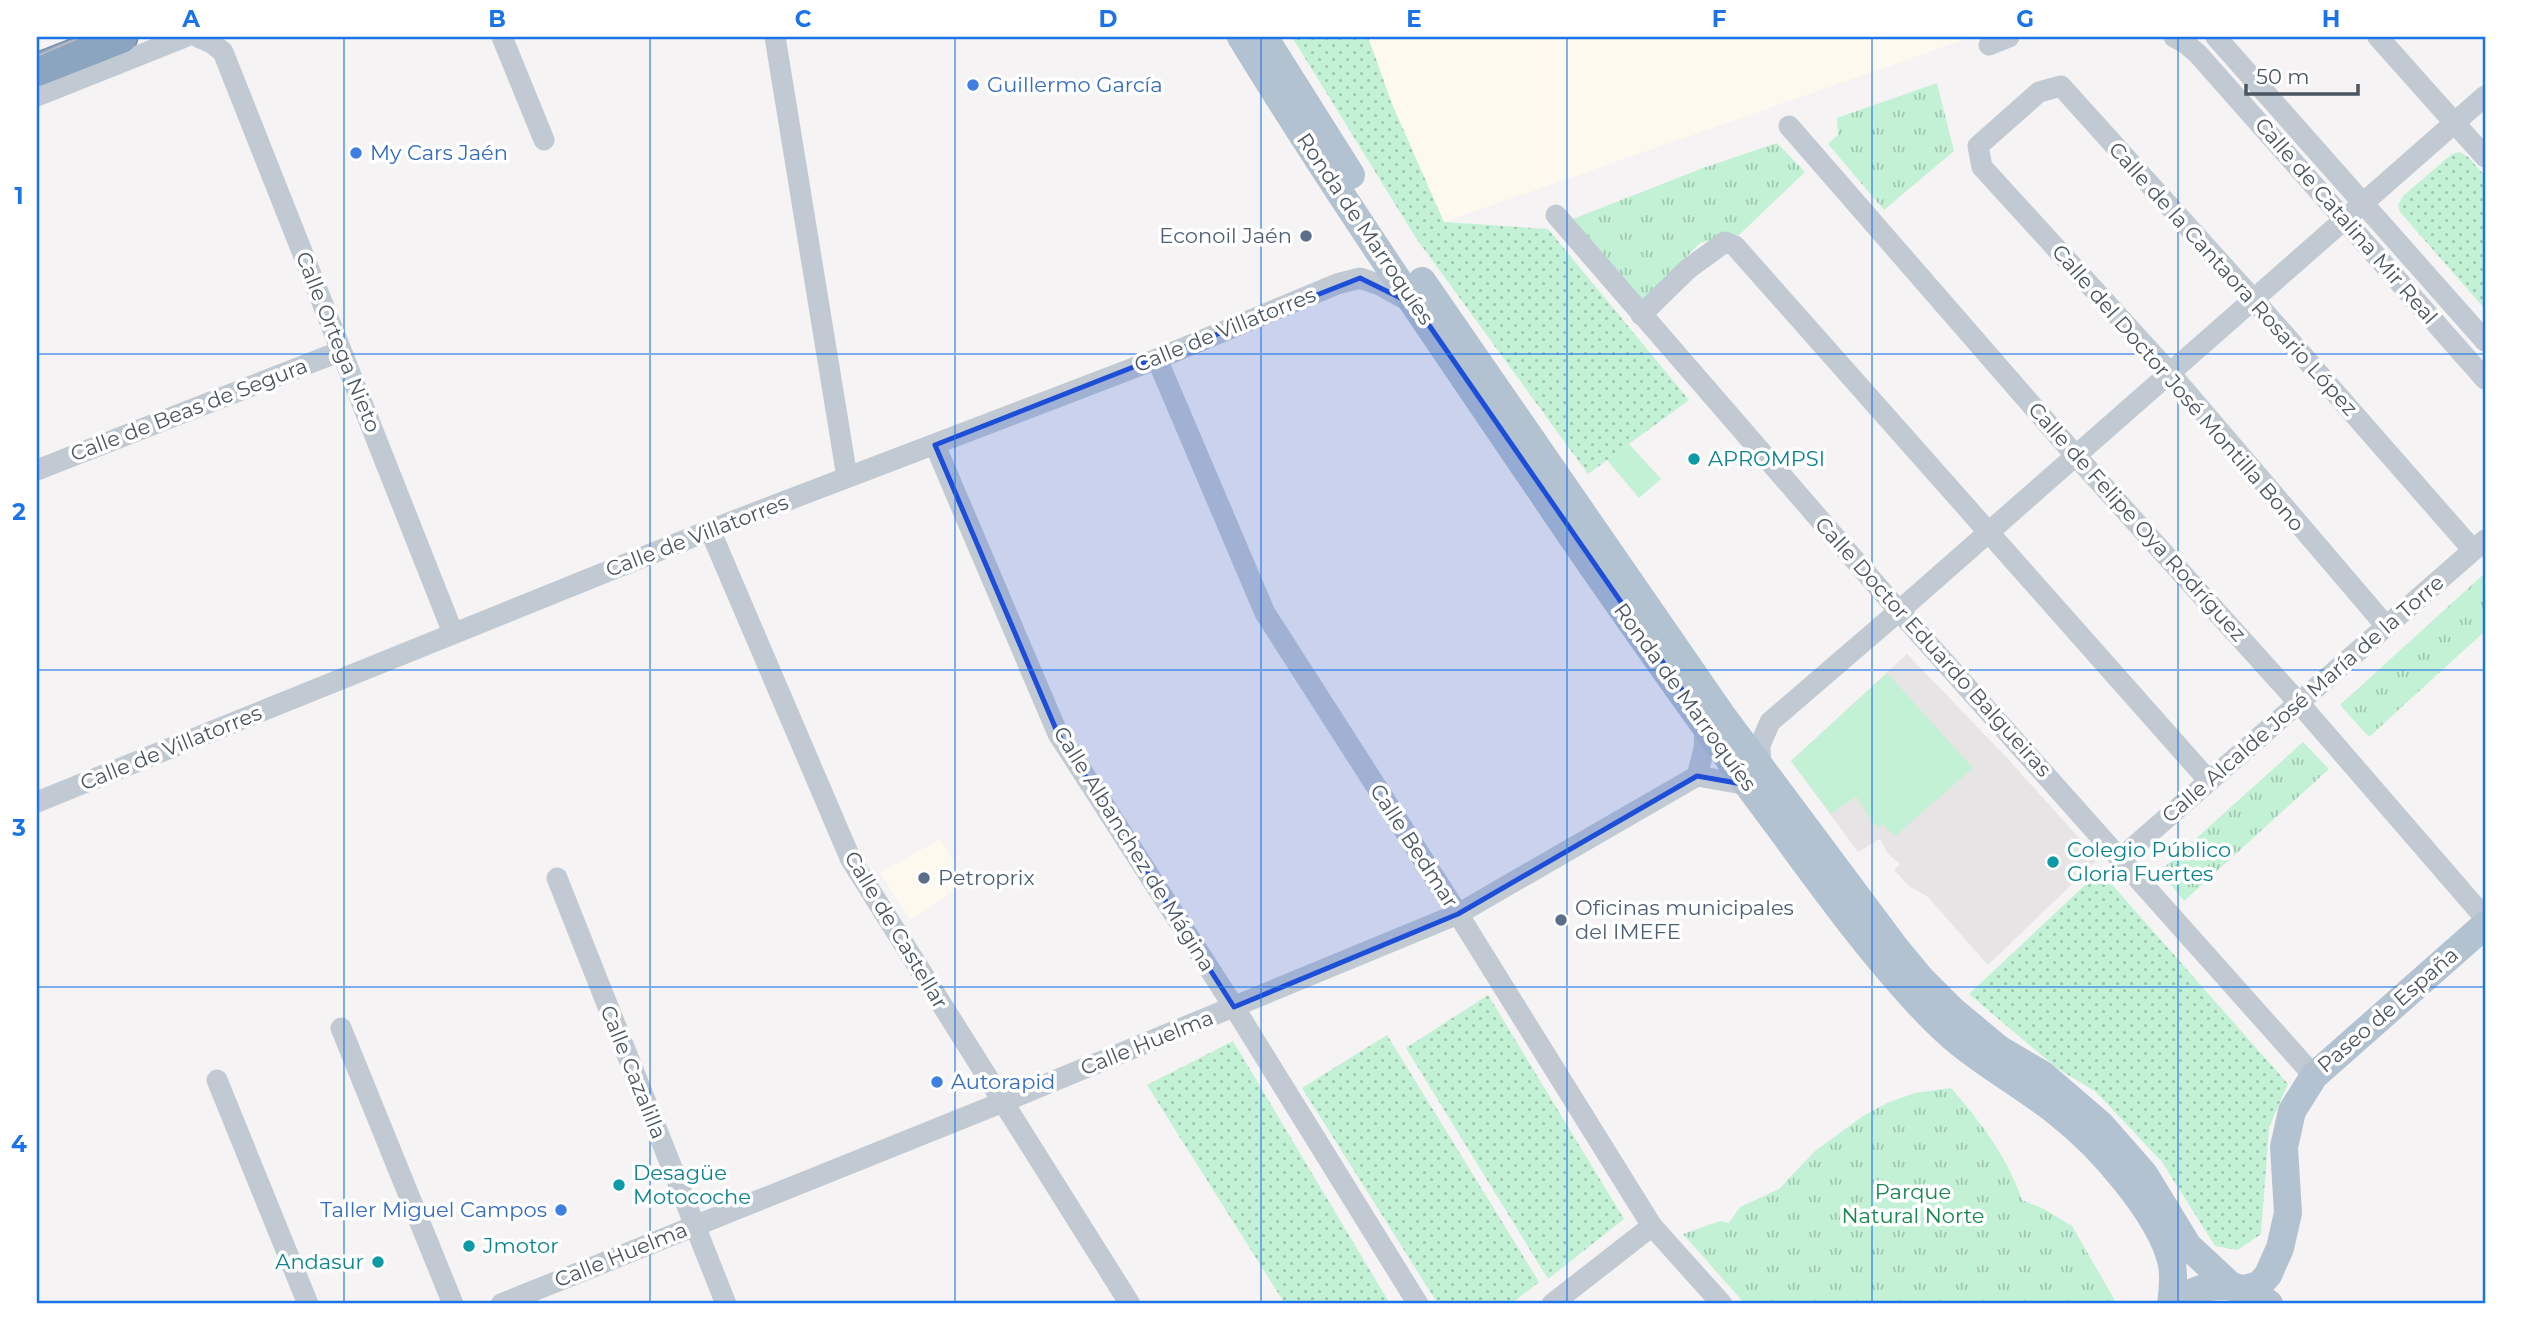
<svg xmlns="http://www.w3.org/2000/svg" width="2522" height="1341" viewBox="0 0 2522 1341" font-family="Montserrat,sans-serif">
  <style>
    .commercial { fill: #fdf9ef }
    .education { fill: #e6e4e5 }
    .grass { fill: url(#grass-dots) }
    .park { fill: url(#park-tufts) }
    .pitch { fill: #c3f1d5 }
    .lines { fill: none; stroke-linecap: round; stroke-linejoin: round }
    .highway-casing { stroke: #7690ad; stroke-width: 35 }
    .minor { stroke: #c1cad2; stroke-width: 21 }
    .major { stroke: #b3c2d1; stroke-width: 28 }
    .highway { stroke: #8ba5c1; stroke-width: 32 }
    .tram { stroke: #b5b8bd; stroke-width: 2 }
    .marked { fill: #1d4ed8; fill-opacity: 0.2; stroke: #1d4ed8; stroke-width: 5; stroke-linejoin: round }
    .grid { fill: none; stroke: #1a73e8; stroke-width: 2; stroke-opacity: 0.55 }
    .shop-dot { fill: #3f7fe0; stroke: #fff; stroke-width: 2.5 }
    .service-dot { fill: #5c6f8a; stroke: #fff; stroke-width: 2.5 }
    .culture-dot { fill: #0f9aa8; stroke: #fff; stroke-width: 2.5 }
    .labels { text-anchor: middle; stroke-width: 7; stroke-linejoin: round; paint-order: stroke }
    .shop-label { font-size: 21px; fill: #366cbe; stroke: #fff; text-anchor: start }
    .street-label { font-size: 21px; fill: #4a5661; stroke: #fff }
    .service-label { font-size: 21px; fill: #4e5e75; stroke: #fff; text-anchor: start }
    .culture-label { font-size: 21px; fill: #0d838f; stroke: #fff; text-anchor: start }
    .park-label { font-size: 21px; fill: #17864f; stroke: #fff }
    .neatline { fill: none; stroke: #1a73e8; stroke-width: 2.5 }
    .grid-label { font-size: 23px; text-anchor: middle; font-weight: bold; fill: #1a73e8 }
  </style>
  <defs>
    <pattern id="grass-dots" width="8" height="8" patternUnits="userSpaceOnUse" patternTransform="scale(1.75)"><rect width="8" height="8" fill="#c3f1d5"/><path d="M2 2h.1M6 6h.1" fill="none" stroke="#a0c6b0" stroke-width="1.8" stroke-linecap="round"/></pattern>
    <pattern id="park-tufts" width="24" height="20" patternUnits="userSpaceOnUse" patternTransform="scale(1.75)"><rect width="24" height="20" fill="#c3f1d5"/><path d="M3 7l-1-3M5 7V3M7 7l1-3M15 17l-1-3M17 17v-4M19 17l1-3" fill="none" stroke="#a0c6b0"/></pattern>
  </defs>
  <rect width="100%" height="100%" fill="#f5f3f3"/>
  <g class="commercial">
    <polygon points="1368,37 1972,37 1444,222 1434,203 1392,104"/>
    <polygon points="940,839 967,884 910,919 880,873"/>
  </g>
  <polygon class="education" points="1907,654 2008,759 2098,859 1988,965 1927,896 1910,887 1894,870 1900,864 1888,854 1880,839 1858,852 1791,761"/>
  <g class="grass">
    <polygon points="1292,37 1368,37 1392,104 1444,222 1548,229 1689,400 1588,474 1416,238"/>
    <polygon points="2460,152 2468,157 2485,176 2485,309 2400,212 2398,205 2403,196 2452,154"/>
    <polygon points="2100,871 2288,1084 2269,1127 2261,1234 2238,1250 2215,1246 2162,1162 2096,1092 2057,1068 1969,994"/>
    <polygon points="1488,995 1624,1219 1548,1279 1406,1048"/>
    <polygon points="1387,1035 1539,1282 1511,1304 1438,1304 1302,1088"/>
    <polygon points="1233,1041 1390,1304 1285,1304 1147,1085"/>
  </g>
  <g class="park">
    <polygon points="1937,83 1954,151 1884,210 1828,144 1838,135 1837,118"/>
    <polygon points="1777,143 1805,172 1739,235 1730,235 1700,243 1640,305 1573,219 1703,168"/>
    <polygon points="2485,573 2485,631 2369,737 2340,705"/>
    <polygon points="2303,742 2329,769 2184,901 2160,871"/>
    <path d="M1951,1088C1980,1121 2008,1158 2022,1200L2044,1209L2072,1226L2117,1304H1745L1683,1234L1720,1221L1729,1223L1740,1207L1779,1189L1815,1151L1863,1116L1887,1103L1915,1093Z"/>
  </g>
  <g class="pitch">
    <polygon points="1629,444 1661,479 1639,498 1607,460"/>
    <polygon points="1887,673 1973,768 1895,836 1883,824 1877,828 1856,796 1831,814 1791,761"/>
  </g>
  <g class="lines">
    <g class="highway-casing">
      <polyline id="highway" points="37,70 121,37"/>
    </g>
    <g class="minor">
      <polyline points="198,37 212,43 223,52 453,633"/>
      <polyline points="502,37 544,140"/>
      <polyline points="775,37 847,477"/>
      <polyline points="2174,37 2185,43 2198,54 2485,379"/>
      <polyline points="2216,37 2485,341"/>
      <polyline points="2378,37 2485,157"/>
      <polyline points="1989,45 2009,37"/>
      <polyline points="37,96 185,37"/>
      <polyline points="1789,126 2076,456 2299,703 2485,918"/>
      <polyline points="1556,215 1899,611 2314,1076"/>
      <polyline points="1641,315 1688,269 1725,242 1735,246 2209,781"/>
      <polyline points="1157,359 1265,613 1458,914 1652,1226 1722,1304"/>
      <polyline points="935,445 1058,734 1234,1007 1418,1304"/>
      <polyline points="37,470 341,351"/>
      <polyline points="710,530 851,860 1130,1304"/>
      <polyline points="2386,626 2170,373 1982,167 1978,146 2039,92 2061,86 2254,300 2473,550"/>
      <polyline points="1761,768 1760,745 1770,722 1899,611 2485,96"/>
      <polyline points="1697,776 1748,785"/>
      <polyline points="1697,776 1704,749 1705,726"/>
      <polyline points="37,802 710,530 1157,359 1337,284 1360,278 1380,285 1412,303"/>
      <polyline points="2121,858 2485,540"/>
      <polyline points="557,878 726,1304"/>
      <polyline points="341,1028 453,1304"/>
      <polyline points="217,1080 308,1304"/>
      <polyline points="501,1304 1003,1102 1458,914 1697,776"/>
      <polyline points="1552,1304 1652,1226"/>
    </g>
    <g class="major">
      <path d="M1241,37C1345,207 1460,371 1572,537C1638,633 1706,729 1776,823C1819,881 1861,940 1909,993C1925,1011 1942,1029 1961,1044C1992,1069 2027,1088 2058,1113C2098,1144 2161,1214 2172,1264C2174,1278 2173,1291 2171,1304"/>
      <polyline points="1264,37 1351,175"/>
      <polyline points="1422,281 1721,714 1897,950 1921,979 1952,1010 1999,1049 2043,1075 2100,1124 2144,1174 2188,1246 2231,1286"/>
      <polyline points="2244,1289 2259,1285 2268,1275 2280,1248 2288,1213 2284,1147 2292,1111 2314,1076 2485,925"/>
      <path d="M2175,1304C2202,1280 2241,1280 2269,1304"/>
    </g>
    <use href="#highway" class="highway"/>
    <polyline class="tram" points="37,56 81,37"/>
  </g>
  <path class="marked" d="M1360,278L1415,305L1748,785L1697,776L1458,914L1234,1007L1058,734L935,445Z"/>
  <path class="grid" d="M344,37V1304M650,37V1304M955,37V1304M1261,37V1304M1567,37V1304M1872,37V1304M2178,37V1304M37,354H2485M37,670H2485M37,987H2485"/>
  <g class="shop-dot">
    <circle cx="973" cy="85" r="7"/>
    <circle cx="356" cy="153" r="7"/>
    <circle cx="937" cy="1082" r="7"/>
    <circle cx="561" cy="1210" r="7"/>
  </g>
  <g class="service-dot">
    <circle cx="1306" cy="236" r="7"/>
    <circle cx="924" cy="878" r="7"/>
    <circle cx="1561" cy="920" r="7"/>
  </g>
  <g class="culture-dot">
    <circle cx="1694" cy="459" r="7"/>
    <circle cx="2053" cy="862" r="7"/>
    <circle cx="619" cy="1185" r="7"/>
    <circle cx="469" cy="1246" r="7"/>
    <circle cx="378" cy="1262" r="7"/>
  </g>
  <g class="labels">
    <g class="shop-label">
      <text x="987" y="92">Guillermo García</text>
      <text x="370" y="160">My Cars Jaén</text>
      <text x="951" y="1089">Autorapid</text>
      <text x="547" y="1217" text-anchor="end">Taller Miguel Campos</text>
    </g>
    <g class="street-label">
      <text transform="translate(2346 221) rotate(49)" y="7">Calle de Catalina Mir Real</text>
      <text transform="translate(1365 229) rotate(56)" y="7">Ronda de Marroquíes</text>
      <text transform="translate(2233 279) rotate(48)" y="7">Calle de la Cantaora Rosario López</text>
      <text transform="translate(1225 330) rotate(-22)" y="7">Calle de Villatorres</text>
      <text transform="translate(338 342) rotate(68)" y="7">Calle Ortega Nieto</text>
      <text transform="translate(2178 388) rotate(49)" y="7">Calle del Doctor José Montilla Bono</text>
      <text transform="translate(189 410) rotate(-21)" y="7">Calle de Beas de Segura</text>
      <text transform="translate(2137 522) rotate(48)" y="7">Calle de Felipe Oya Rodríguez</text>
      <text transform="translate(697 536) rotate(-21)" y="7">Calle de Villatorres</text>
      <text transform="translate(1933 647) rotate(48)" y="7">Calle Doctor Eduardo Balgueiras</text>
      <text transform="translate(1685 697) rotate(54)" y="7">Ronda de Marroquíes</text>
      <text transform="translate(2303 699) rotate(-41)" y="7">Calle Alcalde José María de la Torre</text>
      <text transform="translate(171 748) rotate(-22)" y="7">Calle de Villatorres</text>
      <text transform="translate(1414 846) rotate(57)" y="7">Calle Bedmar</text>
      <text transform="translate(1134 849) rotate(58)" y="7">Calle Albanchez de Mágina</text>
      <text transform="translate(896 930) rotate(59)" y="7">Calle de Castellar</text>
      <text transform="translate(2388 1010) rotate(-41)" y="7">Paseo de España</text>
      <text transform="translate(1147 1043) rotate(-22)" y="7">Calle Huelma</text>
      <text transform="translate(633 1072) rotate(68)" y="7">Calle Cazalilla</text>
      <text transform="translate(621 1255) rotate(-22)" y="7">Calle Huelma</text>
    </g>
    <g class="service-label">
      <text x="1292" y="243" text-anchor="end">Econoil Jaén</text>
      <text x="938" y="885">Petroprix</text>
      <text x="1575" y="915">Oficinas municipales<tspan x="1575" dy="24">del IMEFE</tspan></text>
    </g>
    <g class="culture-label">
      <text x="1708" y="466">APROMPSI</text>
      <text x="2067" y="857">Colegio Público<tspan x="2067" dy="24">Gloria Fuertes</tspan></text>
      <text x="633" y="1180">Desagüe<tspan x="633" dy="24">Motocoche</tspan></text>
      <text x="483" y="1253">Jmotor</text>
      <text x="364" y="1269" text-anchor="end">Andasur</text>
    </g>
    <g class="park-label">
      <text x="1913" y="1199">Parque<tspan x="1913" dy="24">Natural Norte</tspan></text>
    </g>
  </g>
  <rect width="2522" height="1341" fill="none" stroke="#ffffff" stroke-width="77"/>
  <path d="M2246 84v10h112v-10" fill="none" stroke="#4a5661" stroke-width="3.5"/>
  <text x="2256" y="84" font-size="21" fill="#4a5661" stroke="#ffffff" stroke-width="5" paint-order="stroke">50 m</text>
  <rect x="38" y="38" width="2446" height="1264" class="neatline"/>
  <g class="grid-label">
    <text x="191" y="27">A</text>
    <text x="497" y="27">B</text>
    <text x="803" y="27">C</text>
    <text x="1108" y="27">D</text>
    <text x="1414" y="27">E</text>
    <text x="1719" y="27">F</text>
    <text x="2025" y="27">G</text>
    <text x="2331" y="27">H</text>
    <text x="19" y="204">1</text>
    <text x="19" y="520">2</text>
    <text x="19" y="836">3</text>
    <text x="19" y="1152">4</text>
  </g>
</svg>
